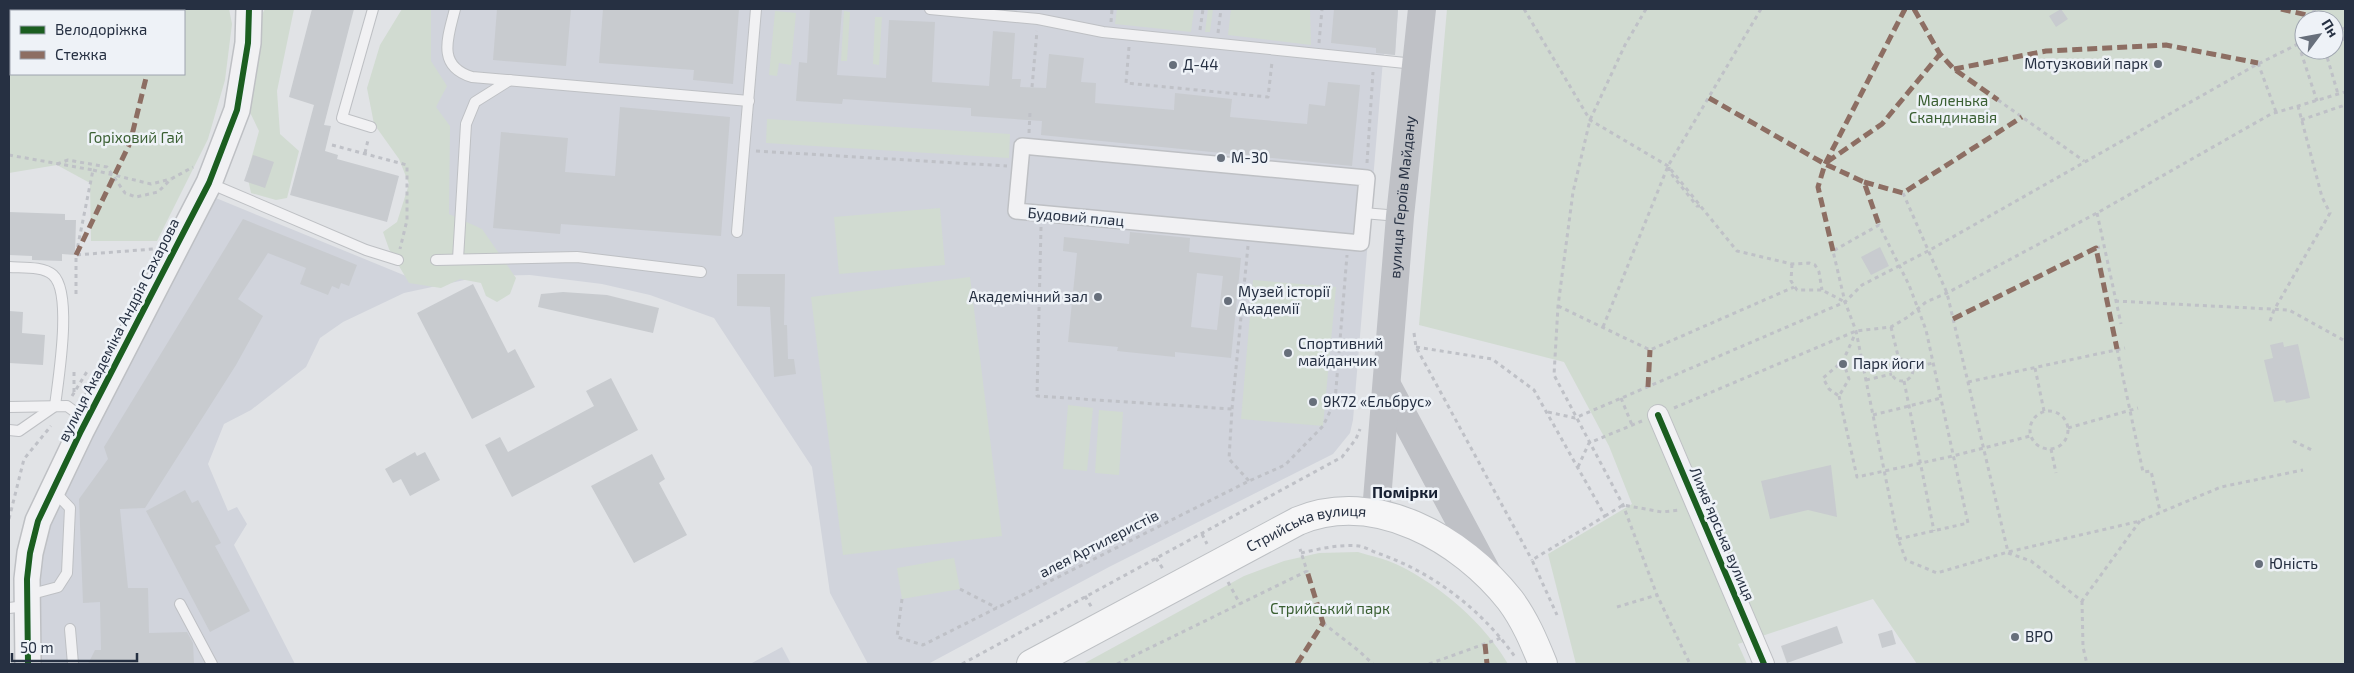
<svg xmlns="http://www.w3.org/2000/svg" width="2354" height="673" viewBox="0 0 2354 673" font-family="'Exo 2',sans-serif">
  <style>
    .built { fill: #d1d4dc }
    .green { fill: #d1dbd1; fill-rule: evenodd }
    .building { fill: #c8cbcf; fill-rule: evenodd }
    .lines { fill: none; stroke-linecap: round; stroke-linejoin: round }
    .service-casing { stroke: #bec0c4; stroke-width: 12 }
    .pedestrian-casing { stroke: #bec0c4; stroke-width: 18 }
    .minor-casing { stroke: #bec0c4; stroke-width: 22 }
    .tertiary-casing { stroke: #bec0c4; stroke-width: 28 }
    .primary-casing { stroke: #bdc0c4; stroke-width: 30 }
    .path { stroke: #bfc1c7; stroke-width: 3; stroke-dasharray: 4 4; stroke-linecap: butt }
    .service { stroke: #f1f1f3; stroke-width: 10 }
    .pedestrian { stroke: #f1f1f3; stroke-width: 15 }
    .minor { stroke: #f1f1f3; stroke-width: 20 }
    .tertiary { stroke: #f1f1f3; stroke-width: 25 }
    .secondary { stroke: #bfc1c6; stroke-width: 28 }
    .primary { stroke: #f5f5f6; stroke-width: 28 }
    .quiet { stroke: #8d6e63; stroke-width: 5; stroke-dasharray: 10 5; stroke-linecap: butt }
    .cycleway-casing { stroke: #eef2f7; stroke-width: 9 }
    .cycleway { stroke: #1b5e20; stroke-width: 6 }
    .poi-dot { fill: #676f7b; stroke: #eef2f7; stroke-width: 2 }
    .labels { text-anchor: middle; stroke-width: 5; stroke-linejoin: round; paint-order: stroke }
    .poi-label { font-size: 15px; fill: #263042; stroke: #eef2f7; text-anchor: start }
    .park-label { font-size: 15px; fill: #3a5f32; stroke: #eef2f7 }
    .street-label { font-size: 15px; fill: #263042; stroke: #eef2f7 }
    .neighbourhood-label { font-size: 16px; font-weight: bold; fill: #182133; stroke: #eef2f7 }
  </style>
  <rect width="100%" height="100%" fill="#e1e3e6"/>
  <g class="built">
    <polygon points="416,9 1398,9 1395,55 1384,54 1383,60 1353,420 1350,433 1333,454 1109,567 928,664 868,664 830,593 812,467 714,318 650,295 602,284 530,275 483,276 404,293 343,322 320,338 306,367 251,410 224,424 208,464 228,511 237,507 247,524 234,545 295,664 39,664 35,563 45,515 211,196 406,276"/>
    <polygon points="782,647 791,664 750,664"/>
  </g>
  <g class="green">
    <path d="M9,9H229L232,24L225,80L208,139L157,241H91L90,183L57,165L9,173ZM11,11H184V74H11Z"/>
    <polygon points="265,9 294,9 277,91 280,134 299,151 287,198 276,200 251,193 247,174 259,131 245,102 257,23"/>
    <polygon points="402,9 431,9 431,61 447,86 436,107 450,126 449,214 482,229 516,278 510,294 497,302 486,296 481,283 460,279 441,288 409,283 389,249 383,232 397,222 409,184 399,159 374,124 367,88 380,45"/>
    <polygon points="1117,9 1194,9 1191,32 1115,24"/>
    <polygon points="1208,9 1213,9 1210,32 1205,32"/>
    <polygon points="1231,9 1310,9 1311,45 1228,35"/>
    <path d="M1447,9H2345V664H1917L1873,599L1738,644L1747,664H1576L1548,554L1632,504L1609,446L1564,362L1419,325ZM2304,20H2334V50H2304Z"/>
    <polygon points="775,11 796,13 791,65 779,63 777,76 769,75"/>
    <polygon points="844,11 850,12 847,61 841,61"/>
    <polygon points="875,17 882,17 879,65 873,64"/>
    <polygon points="767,119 1010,134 1009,158 766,143"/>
    <polygon points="940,208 945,265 839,274 834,217"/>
    <polygon points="970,277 1002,536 843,555 811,297"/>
    <polygon points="1253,280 1336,287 1323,426 1241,419"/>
    <polygon points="1068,405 1093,408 1087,471 1063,469"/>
    <polygon points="1099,410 1123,412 1119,475 1095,473"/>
    <path d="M1358,552C1371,556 1386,559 1398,565C1441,586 1484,623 1508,664H1083L1244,576L1284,561L1319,553Z"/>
    <polygon points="954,558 960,589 902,599 897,568"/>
  </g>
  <g class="building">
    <polygon points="312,9 354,9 324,125 331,126 325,151 338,155 337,159 399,176 387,222 290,195 314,105 289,97"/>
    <polygon points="497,9 571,9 566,66 493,60"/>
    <polygon points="603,9 739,9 733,84 693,80 694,70 599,63"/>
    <polygon points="810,9 842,9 837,75 886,78 889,20 935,22 932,82 989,86 993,31 1015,33 1012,79 1021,79 1020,87 1046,88 1049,54 1084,58 1081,82 1096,83 1095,103 1174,110 1175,93 1232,99 1230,117 1307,124 1309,104 1325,106 1328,82 1360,85 1352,166 1041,135 1042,121 971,116 971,108 843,99 842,104 796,101 799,62 807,63"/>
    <polygon points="1334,9 1398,9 1395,55 1376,53 1376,48 1331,43"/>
    <polygon points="2061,9 2068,19 2056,27 2049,16"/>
    <polygon points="620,107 730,117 721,236 561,224 560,234 493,228 501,132 568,138 565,172 615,176"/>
    <polygon points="253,155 274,162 265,188 244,181"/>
    <polygon points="9,212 65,214 65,220 76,220 75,255 62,254 62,261 32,260 32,256 9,255"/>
    <polygon points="243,219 357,265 349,286 341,283 339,289 332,286 328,295 300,284 306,268 268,253 238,299 263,316 236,365 145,508 120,509 128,588 148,588 149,633 187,632 193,643 194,664 88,664 95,650 101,650 100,602 83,603 79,499 108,459 104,447"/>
    <path d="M1130,232L1190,238L1189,252L1241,258L1231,358L1175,352V357L1117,351L1118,347L1068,342L1077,253L1063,251L1064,237L1129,244ZM1197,273L1223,276L1217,330L1191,327Z"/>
    <polygon points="1880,247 1889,266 1871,275 1861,257"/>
    <polygon points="737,274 785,274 784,325 787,325 788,359 794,359 796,374 774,377 770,307 737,306"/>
    <polygon points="473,284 508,353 515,349 535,387 472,419 417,313"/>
    <polygon points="563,292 607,295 659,308 653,333 538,307 541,294"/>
    <polygon points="9,311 23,312 22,333 45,335 43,365 9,363"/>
    <polygon points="2283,342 2284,347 2298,344 2310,398 2286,403 2285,400 2274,402 2264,360 2273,358 2270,345"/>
    <polygon points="611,378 638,430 512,497 485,445 500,437 508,452 594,406 586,391"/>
    <polygon points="415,452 417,456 425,452 440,480 410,496 401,479 393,483 385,469"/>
    <polygon points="652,454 665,479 659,483 687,535 634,563 591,486"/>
    <polygon points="1831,465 1837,517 1808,510 1770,519 1761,481"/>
    <polygon points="185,490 192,503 198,500 221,543 215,546 250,611 210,632 146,511"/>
    <polygon points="1837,626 1843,643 1787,663 1781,646"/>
    <polygon points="1892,630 1896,644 1882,648 1878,634"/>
  </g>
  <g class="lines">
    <g class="service-casing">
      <g id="service">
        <path d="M455,9C448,37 436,66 472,77L749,101"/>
        <polyline points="930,9 1038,19 1103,32 1415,64"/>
        <polyline points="371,127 342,118 373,9"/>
        <polyline points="209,183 366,250 398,260"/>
        <polyline points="1363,213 1399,216"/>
        <polyline points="737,232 756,9"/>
        <polyline points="458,259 466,124 475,102 510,80"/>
        <polyline points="436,260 577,257 701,272"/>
        <path d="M9,267C22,268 43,266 53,275C73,293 58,380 55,406L19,431L9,430"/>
        <polyline points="9,407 67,406 86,420"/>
        <polyline points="28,595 58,587 67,573 70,508 53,490"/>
        <polyline points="180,604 212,664"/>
        <polyline points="9,608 26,606"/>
        <polyline points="70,629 73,664"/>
      </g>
    </g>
    <g class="pedestrian-casing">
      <polygon id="pedestrian" points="1022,146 1367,178 1361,243 1016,211"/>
    </g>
    <g class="minor-casing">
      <polyline id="minor" points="1658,415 1764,664"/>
    </g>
    <g class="tertiary-casing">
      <polyline id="tertiary" points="28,664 27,579 30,553 38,521 81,431 209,183 237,110 248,43 249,9"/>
    </g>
    <g class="primary-casing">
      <g id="primary">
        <path id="s2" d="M1031,664L1298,521C1375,489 1462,539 1510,600C1525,620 1534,642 1543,664"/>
      </g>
    </g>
    <g class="path">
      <polyline points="1524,9 1590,120 1668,166 1737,251 1792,264 1809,263 1815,265 1819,272 1822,290"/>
      <polyline points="1646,9 1625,45 1590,120 1573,192 1558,306 1554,375 1623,505 1657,595 1690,664"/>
      <polyline points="2309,20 2315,9"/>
      <polyline points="1111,22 1112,9"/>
      <polyline points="2341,29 2345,42"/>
      <polyline points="1200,30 1203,9"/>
      <polyline points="2304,30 2298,43 2317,101"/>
      <polyline points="2334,31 2345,28"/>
      <polyline points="1218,33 1221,9"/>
      <polyline points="1319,43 1322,9"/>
      <polyline points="1129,47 1126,83 1268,97 1272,62"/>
      <polyline points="2325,50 2338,94"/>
      <polyline points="2258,63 2276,112"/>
      <polyline points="1032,87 1037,31"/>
      <polyline points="1998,100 2084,161"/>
      <polyline points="2301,120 2345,105"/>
      <polyline points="1029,133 1030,112"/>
      <polyline points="332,145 407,165 407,220 400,249"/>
      <polyline points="756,151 1007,166"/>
      <polyline points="365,153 368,140"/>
      <polyline points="9,155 93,170 76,255"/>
      <polyline points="1367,163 1373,72"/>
      <polyline points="57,164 68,160 107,167 125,193 136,197 158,192 171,179 193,167"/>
      <polyline points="1669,167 1669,171 1697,206 1700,206"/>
      <polyline points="93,170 151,184 171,179"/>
      <polyline points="1903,193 1947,293 2008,552"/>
      <polyline points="2097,213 2121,324"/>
      <polyline points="1041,227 1037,396 1232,409 1229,459 1249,481"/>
      <polyline points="2096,248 2104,246"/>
      <polyline points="1792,264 1791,281 1797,290 1822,290 1845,302"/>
      <polyline points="76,294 76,255 153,249"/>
      <polyline points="2115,301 2289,310 2345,341"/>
      <polyline points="1558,306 1650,350 1794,287"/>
      <polyline points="2270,321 2274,310 2330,213 2322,197 2298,106"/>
      <polyline points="1603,327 1668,166 1761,9"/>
      <polyline points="1891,327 1899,360"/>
      <polyline points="1414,333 1416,347 1532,560"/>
      <polyline points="1416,347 1492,359 1534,390 1605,516 1532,560 1557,615"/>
      <polyline points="2117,349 2143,472 2151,471 2160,511"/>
      <circle cx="1902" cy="370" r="11"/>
      <polyline points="1843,361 1849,379 1839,396 1829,389 1823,378 1843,361 1856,332"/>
      <polyline points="1912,368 1933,363"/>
      <polyline points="2035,368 2044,411"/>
      <polyline points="1866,380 1892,374"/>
      <polyline points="1904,381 1934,531"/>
      <polyline points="1968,382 2125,348"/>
      <polyline points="74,392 74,371"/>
      <polyline points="72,396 88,370"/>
      <polyline points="1839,396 1857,477 1953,456 2030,436"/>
      <polyline points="1621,398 1632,425"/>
      <polyline points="1674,408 1856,331 1891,327 1908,317 1926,302 1947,293 2097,213 2271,114 2345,92"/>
      <polyline points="1232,409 1248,246"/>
      <circle cx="2049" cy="430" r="19"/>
      <polyline points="1548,412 1575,418 1845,302 1862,285 1928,251 2254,66 2304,41"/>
      <polyline points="1873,415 1941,398"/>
      <polyline points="2068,428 2138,408"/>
      <polyline points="2293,441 2312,450"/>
      <polyline points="2051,449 2056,473"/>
      <polyline points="1578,467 1589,443 1642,421"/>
      <polyline points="1605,516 1623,505 1662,512 1679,510"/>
      <polyline points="9,519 24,459 51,426"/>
      <polyline points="1202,534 1207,544"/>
      <polyline points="1898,539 1968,523 1926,330 1909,285 1879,225 1833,251 1845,302 1856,331 1898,539 1906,560 1937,573 2008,552 2140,521 2221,487 2303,470"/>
      <path d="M1301,553C1319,549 1340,544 1359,546C1366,547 1373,552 1380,554C1434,573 1483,611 1515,657"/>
      <polyline points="2008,553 2031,561 2082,601 2140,521"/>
      <polyline points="1156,558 1163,569"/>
      <polyline points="1228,582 1240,604"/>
      <polyline points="960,589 997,608"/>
      <polyline points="1085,596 1092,608"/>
      <polyline points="902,599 897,637 923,645 1249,481 1285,465 1323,426 1335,401 1347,255"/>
      <polyline points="2082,601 2083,647 2087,664"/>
      <polyline points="1617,607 1657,595"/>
      <polyline points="1323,623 1359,651 1373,664"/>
      <polyline points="962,664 1342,457 1356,439 1360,429"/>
      <polyline points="1117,664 1307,571 1300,549"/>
      <polyline points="1429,664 1501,638"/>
    </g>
    <use href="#service" class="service"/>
    <use href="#pedestrian" class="pedestrian"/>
    <use href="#minor" class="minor"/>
    <use href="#tertiary" class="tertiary"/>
    <g class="secondary">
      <polyline points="1387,385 1489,576"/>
      <path id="s1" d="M1376,512L1400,216L1422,9"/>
    </g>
    <use href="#primary" class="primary"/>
    <g class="quiet">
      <polyline points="1914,9 1940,54 1954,69 1998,100"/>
      <polyline points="2281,9 2311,16"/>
      <polyline points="163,11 163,9"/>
      <polyline points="1954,69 2046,51 2166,45 2258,63"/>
      <polyline points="1709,98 1825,164 1864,182 1879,225"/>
      <polyline points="1827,162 1882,124 1940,54"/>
      <polyline points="1864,182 1903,193 2022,117"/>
      <polyline points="1833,251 1818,187 1825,164 1905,9"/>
      <polyline points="76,255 130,143 147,74"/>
      <polyline points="1953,319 2096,248 2117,349"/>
      <polyline points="1648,387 1650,350"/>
      <polyline points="1485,644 1487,664"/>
      <polyline points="1297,664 1323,623 1307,571"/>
    </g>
    <g class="cycleway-casing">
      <g id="cycleway">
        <polyline points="1658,415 1764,664"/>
        <polyline points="28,664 27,579 30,553 38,521 81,431 209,183 237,110 248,43 249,9"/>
      </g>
    </g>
    <use href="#cycleway" class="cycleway"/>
  </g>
  <g class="poi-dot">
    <circle cx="2158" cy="64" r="5"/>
    <circle cx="1173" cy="65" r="5"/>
    <circle cx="1221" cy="158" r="5"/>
    <circle cx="1098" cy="297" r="5"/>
    <circle cx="1228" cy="301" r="5"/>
    <circle cx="1288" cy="353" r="5"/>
    <circle cx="1843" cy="364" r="5"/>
    <circle cx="1313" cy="402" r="5"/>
    <circle cx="2259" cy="564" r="5"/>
    <circle cx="2015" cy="637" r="5"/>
  </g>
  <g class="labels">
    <g class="poi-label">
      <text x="2148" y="69" text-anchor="end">Мотузковий парк</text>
      <text x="1183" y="70">Д-44</text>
      <text x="1231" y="163">М-30</text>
      <text x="1238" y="297">Музей історії<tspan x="1238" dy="17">Академії</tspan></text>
      <text x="1088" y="302" text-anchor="end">Академічний зал</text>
      <text x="1298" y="349">Спортивний<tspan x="1298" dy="17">майданчик</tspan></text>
      <text x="1853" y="369">Парк йоги</text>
      <text x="1323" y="407">9К72 «Ельбрус»</text>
      <text x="2269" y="569">Юність</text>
      <text x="2025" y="642">ВРО</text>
    </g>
    <g class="park-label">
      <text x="1953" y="106">Маленька<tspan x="1953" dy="17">Скандинавія</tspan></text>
      <text x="136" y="143">Горіховий Гай</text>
      <text x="1330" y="614">Стрийський парк</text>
    </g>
    <g class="street-label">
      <text dy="5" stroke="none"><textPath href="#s1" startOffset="316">вулиця Героїв Майдану</textPath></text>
      <text transform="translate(1076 217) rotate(5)" y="5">Будовий плац</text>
      <text transform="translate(119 330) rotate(-63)" y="5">вулиця Академіка Андрія Сахарова</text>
      <text dy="5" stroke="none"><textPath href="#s2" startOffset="309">Стрийська вулиця</textPath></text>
      <text transform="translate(1722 534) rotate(67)" y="5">Лижвʼярська вулиця</text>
      <text transform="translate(1099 544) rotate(-27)" y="5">алея Артилеристів</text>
    </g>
    <g class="neighbourhood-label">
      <text x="1405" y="498">Помірки</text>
    </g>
  </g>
  <rect width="2354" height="673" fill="none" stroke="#263042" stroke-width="20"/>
  <rect x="10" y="10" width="175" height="65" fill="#eef2f7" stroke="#9ea4af"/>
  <rect x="20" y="26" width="25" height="8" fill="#1b5e20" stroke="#9ea4af"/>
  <text x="55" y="35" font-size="15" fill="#263042">Велодоріжка</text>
  <rect x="20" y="51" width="25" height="8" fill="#8d6e63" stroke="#9ea4af"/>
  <text x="55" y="60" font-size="15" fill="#263042">Стежка</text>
  <g transform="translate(2319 35) rotate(58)"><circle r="24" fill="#eef2f7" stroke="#9ea4af"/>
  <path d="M0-4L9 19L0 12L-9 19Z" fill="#676f7b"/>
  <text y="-8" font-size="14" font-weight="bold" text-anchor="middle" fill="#263042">Пн</text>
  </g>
  <path d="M12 653v8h125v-8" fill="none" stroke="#263042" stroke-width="2.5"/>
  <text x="20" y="653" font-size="15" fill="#263042" stroke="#eef2f7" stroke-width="4" paint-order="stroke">50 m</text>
</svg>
